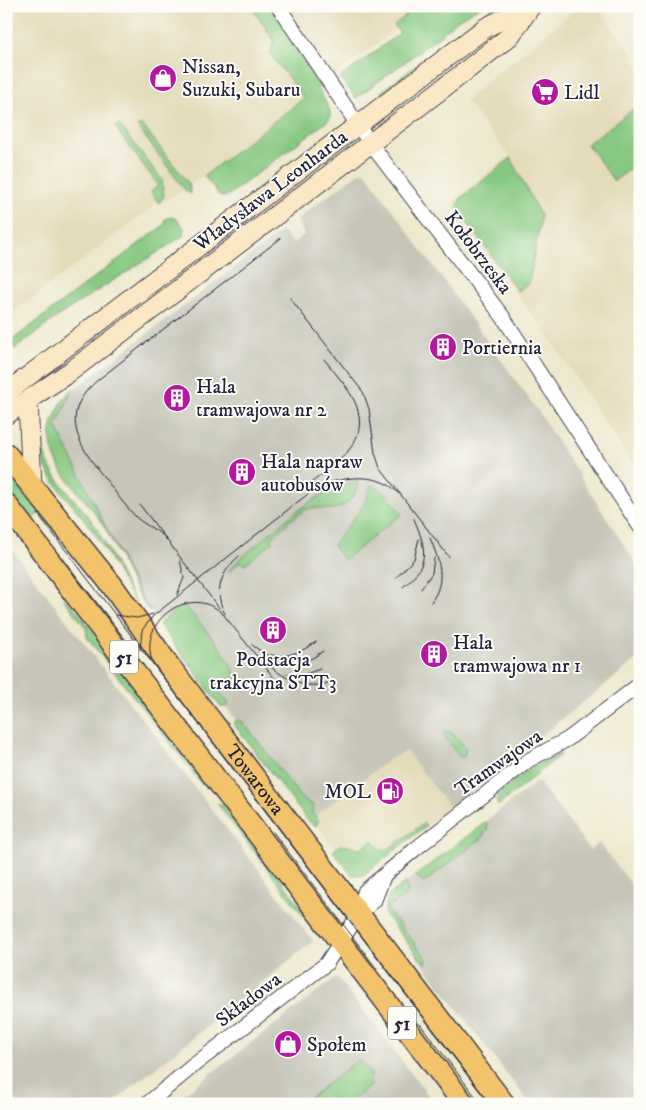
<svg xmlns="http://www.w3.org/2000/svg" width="646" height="1110" viewBox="0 0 646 1110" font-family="'IM FELL DW Pica',serif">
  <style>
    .built { fill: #e4dbba }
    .industrial { fill: #c6c5b8 }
    .green { fill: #88c981; stroke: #55765e }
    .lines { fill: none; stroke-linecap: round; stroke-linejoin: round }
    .street-casing { stroke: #404051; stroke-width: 16 }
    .secondary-casing { stroke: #404051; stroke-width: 21 }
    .primary-casing { stroke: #404051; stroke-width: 24 }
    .street { stroke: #fff; stroke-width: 14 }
    .secondary { stroke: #fae7c3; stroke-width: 19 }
    .primary { stroke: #f2c36a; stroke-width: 21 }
    .tram { stroke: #22223b; stroke-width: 1 }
    .labels { text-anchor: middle; stroke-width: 4; stroke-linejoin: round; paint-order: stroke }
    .shield { fill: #fdfcf7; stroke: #646373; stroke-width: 1 }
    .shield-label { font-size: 19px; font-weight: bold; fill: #22223b }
    .poi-label { font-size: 20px; fill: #22223b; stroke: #fdfcf7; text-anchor: start }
    .street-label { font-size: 20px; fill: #22223b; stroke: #fdfcf7 }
  </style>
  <rect width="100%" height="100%" fill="#fdfcf7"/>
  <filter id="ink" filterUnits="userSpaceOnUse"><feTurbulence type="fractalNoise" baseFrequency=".02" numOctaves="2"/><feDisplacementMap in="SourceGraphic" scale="10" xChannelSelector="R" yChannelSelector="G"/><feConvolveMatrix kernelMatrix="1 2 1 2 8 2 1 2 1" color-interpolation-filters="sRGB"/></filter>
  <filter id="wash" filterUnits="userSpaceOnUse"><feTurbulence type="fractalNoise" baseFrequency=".0096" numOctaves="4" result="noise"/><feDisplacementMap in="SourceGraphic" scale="20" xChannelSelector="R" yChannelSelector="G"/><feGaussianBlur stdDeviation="1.12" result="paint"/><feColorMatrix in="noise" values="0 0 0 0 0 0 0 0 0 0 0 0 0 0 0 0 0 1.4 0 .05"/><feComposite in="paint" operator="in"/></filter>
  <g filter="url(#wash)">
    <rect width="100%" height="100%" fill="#ede8ce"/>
    <g class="built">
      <polygon points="6,6 428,6 304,98 185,190 154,206 6,318"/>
      <polygon points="580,6 596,6 634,56 632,58 640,68 640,476 559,352 454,207 455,200 509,156 465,100"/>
      <polygon points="406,751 447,804 453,806 362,876 356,876 312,819 387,761"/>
    </g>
    <g class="industrial">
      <polygon points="360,172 365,172 538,411 640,570 640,657 453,806 447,804 406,751 387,761 312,819 140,596 56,426 75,389 282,231 293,243 304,235 297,219"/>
      <polygon points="6,542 313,941 111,1104 6,1104"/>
      <polygon points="538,781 590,850 599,843 640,895 640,1104 530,1104 384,913 387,897"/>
      <polygon points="337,977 435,1104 174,1104 178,1099"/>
    </g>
    <g class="green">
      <polygon points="250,6 270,6 292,36 330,111 330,119 227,196 221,197 204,176 304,98 270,54 274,40"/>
      <polygon points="418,6 481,6 456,21 432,42 356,98 340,78 400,33 394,25"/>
      <polygon points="494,6 500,6 381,96 381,92"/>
      <polygon points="640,104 640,162 614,181 587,144"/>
      <polygon points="120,125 162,180 164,196 159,203 151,192 158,185 115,127"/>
      <polygon points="137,126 143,126 189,184 191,194 185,190"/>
      <polygon points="511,158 541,217 529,283 517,291 458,209 460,199"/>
      <polygon points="170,217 177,219 184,228 183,236 61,314 15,349 11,341 165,224 164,220"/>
      <path d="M74,388L56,426L140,596L151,611L150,612C130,586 121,556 105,528C85,492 36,462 55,416C60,404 64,396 74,388Z"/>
      <path d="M38,443H42C47,478 79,500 97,529C111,553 121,579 136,603C121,581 110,556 95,534C75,504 43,479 38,443Z"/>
      <polygon points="6,467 122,615 118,613 40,513 29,521 6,491"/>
      <path d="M358,481C356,497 345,511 327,509C320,509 314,507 308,509C294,515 282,529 271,538L273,542L244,565L241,561L227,573L237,561C269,536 318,486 358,481Z"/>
      <polygon points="371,485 384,491 402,514 344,560 333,545 364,505"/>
      <polygon points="63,598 76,609 203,777 203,785 87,637 86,628"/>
      <path d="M185,605C203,629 230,653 238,683L236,685L228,681L217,689L229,704L227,707H221L159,624L172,613Z"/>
      <polygon points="238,720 243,722 302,799 313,805 312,813 319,820 316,826 308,821 233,723"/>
      <polygon points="445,731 451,732 466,748 464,757 460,757 443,735"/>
      <path d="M559,754L560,755L498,806L496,800C502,782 542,762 559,754Z"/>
      <polygon points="217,803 226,807 321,933 318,935"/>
      <polygon points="486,822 488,828 481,839 423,883 416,875"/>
      <polygon points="424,823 426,826 362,876 352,875 333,851 340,845 362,848 373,840 380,848 387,850"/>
      <polygon points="406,882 409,893 387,909 426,958 425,965 384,913 387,897"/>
      <polygon points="359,1059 371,1074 370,1086 347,1104 302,1104"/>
    </g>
  </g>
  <g filter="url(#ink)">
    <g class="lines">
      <g class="street-casing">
        <g id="street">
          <polyline points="278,6 370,143 503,317 640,527"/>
          <polyline points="359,914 365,891 414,850 529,760 568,739 640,684"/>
          <polyline points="147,1104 194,1065 326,964 359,914 374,901 383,878"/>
        </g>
      </g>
      <g class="secondary-casing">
        <g id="secondary">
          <polyline points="6,393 485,28 528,6"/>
          <polyline points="28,401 32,487"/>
          <polyline points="6,415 71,371 463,73 510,36 531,6"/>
        </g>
      </g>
      <g class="primary-casing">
        <g id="primary">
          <path id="s1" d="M6,454L111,584L169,666L504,1104"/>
          <polyline points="6,504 464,1104"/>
        </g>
      </g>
      <use href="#street" class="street"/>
      <use href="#secondary" class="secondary"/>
      <use href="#primary" class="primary"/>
      <g class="tram">
        <polyline points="290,298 363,392 369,409 375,453 380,468 449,557"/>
        <polyline points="324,359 348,389"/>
        <path d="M300,491C339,461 385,437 343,383"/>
        <polyline points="140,505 219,608"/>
        <polyline points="38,514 490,1104"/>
        <path d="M430,538C439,560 447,581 431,602"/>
        <path d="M167,539C157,529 145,526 136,517C125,506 116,493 107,481C79,446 56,414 99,379L281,238"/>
        <polyline points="67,564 134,651"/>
        <polyline points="396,578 414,559 419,539"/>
        <path d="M403,587C430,565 427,549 414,519"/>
        <polyline points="421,589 432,573 434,558"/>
        <polyline points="177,595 184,578 180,560"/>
        <path d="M225,614C213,592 221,572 239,556"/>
        <polyline points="115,615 137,618 153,614"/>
        <path d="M252,645C279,664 294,673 323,651"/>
        <path d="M140,650L142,630L153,616L313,490C339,476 379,470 399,494"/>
        <path d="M270,655C289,658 301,652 316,642"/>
        <path d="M152,660C138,620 191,583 223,614L282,688"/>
        <path d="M268,665C288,680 305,691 330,682"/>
        <polyline points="286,674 303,675 320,669"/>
        <polyline points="273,832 377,969"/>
        <polyline points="420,1024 478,1100"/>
      </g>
    </g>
  </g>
  <defs>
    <g id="shop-disc" transform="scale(1.4375)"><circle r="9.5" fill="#b5179e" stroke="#fdfcf7"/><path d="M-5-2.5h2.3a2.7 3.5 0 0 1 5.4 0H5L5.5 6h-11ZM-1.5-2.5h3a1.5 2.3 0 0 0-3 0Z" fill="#fff"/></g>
    <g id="supermarket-disc" transform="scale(1.4375)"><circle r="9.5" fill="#b5179e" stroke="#fdfcf7"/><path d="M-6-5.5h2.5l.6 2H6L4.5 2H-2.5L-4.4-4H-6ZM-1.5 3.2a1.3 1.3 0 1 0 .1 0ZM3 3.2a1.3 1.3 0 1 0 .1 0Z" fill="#fff"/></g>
    <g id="building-disc" transform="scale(1.4375)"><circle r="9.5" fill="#b5179e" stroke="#fdfcf7"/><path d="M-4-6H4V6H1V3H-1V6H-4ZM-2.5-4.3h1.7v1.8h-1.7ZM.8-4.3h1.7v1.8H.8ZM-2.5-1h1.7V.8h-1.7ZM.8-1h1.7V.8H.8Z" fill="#fff"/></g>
    <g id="fuel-disc" transform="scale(1.4375)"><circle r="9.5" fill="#b5179e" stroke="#fdfcf7"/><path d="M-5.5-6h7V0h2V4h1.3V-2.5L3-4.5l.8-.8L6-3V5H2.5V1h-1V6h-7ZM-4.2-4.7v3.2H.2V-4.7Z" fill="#fff"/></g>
  </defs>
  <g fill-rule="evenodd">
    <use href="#shop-disc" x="163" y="78"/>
    <use href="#supermarket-disc" x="545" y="92"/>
    <use href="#building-disc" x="443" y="347"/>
    <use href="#building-disc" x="177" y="398"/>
    <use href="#building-disc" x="242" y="472"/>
    <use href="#building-disc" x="273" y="630"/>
    <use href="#building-disc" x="434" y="654"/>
    <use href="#fuel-disc" x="390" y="791"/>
    <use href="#shop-disc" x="288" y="1044"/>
  </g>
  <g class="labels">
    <g class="shield">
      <rect x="110" y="640.5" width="28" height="33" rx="4"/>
      <rect x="388" y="1006.5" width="28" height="33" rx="4"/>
    </g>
    <g class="shield-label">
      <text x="124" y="664">51</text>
      <text x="402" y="1030">51</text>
    </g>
    <g class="poi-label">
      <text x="182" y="73">Nissan,<tspan x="182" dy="23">Suzuki, Subaru</tspan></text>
      <text x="564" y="99">Lidl</text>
      <text x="462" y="354">Portiernia</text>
      <text x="196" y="393">Hala<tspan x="196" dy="23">tramwajowa nr 2</tspan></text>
      <text x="261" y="468">Hala napraw<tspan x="261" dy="23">autobusów</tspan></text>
      <text x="453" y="649">Hala<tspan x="453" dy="23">tramwajowa nr 1</tspan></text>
      <text x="273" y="666" text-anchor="middle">Podstacja<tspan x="273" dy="23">trakcyjna STT3</tspan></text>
      <text x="371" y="798" text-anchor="end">MOL</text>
      <text x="307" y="1051">Społem</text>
    </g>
    <g class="street-label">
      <text transform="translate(270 190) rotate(-37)" y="7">Władysława Leonharda</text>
      <text transform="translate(479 252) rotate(53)" y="7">Kołobrzeska</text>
      <text transform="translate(498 762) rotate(-35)" y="7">Tramwajowa</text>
      <text dy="7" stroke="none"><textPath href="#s1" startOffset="410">Towarowa</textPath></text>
      <text transform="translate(248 999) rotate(-37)" y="7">Składowa</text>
    </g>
  </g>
  <rect width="646" height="1110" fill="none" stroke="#fdfcf7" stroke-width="25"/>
</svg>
